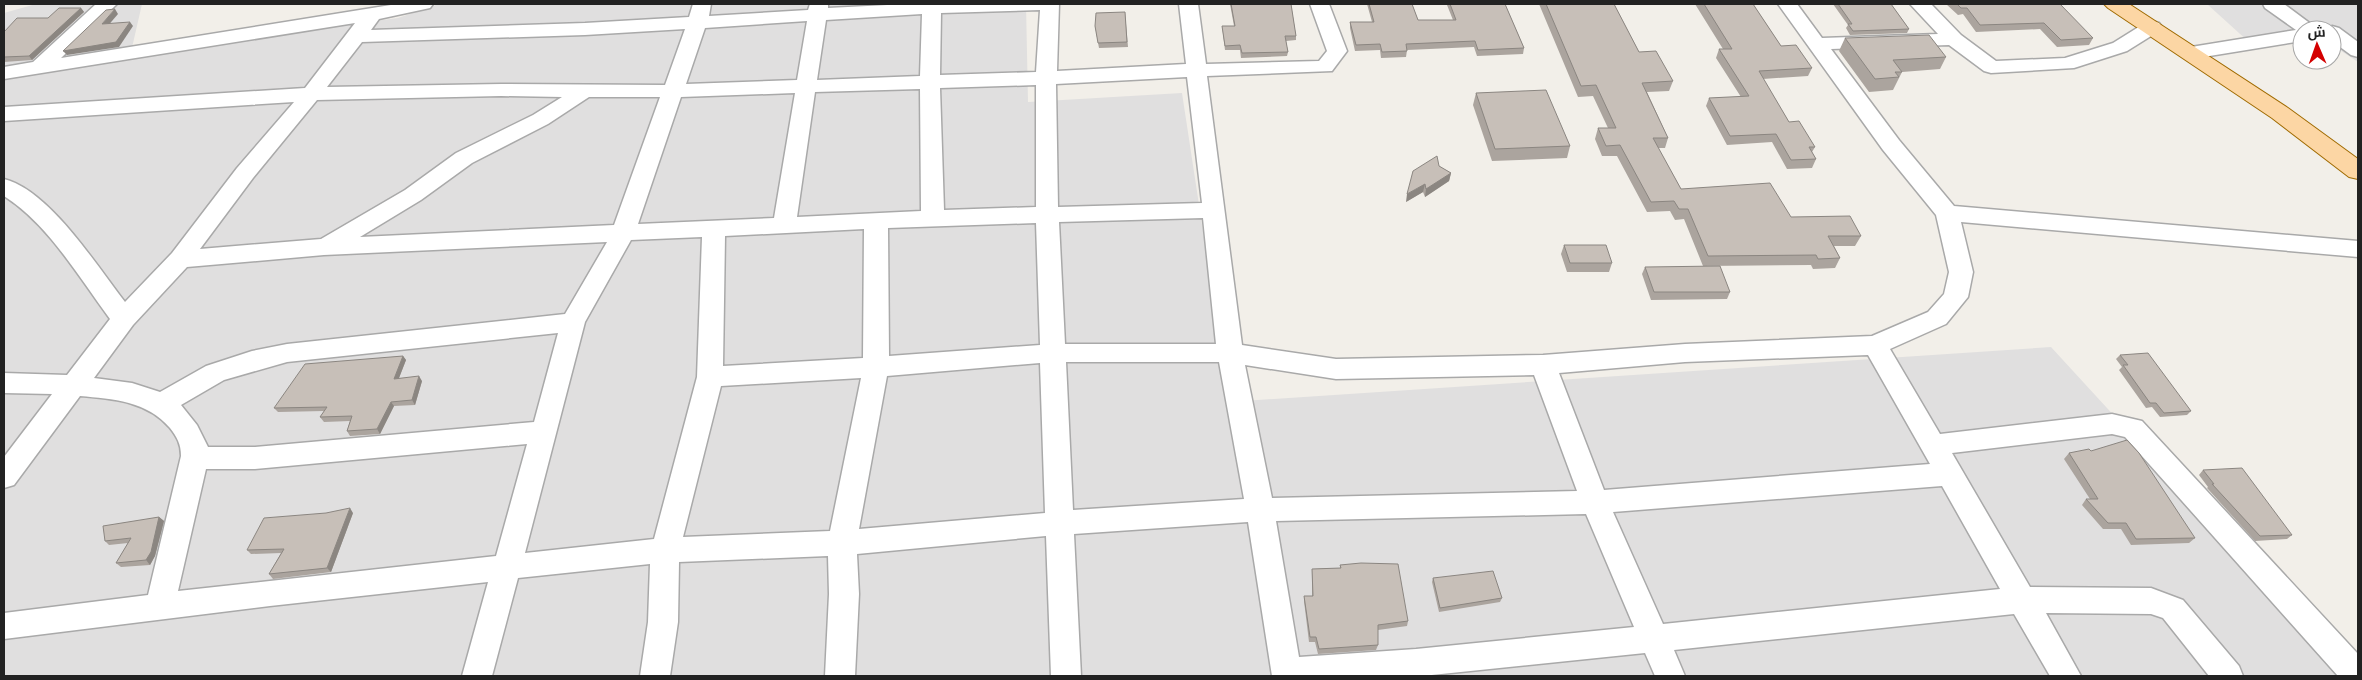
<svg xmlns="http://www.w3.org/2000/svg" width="2362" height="680" viewBox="0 0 2362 680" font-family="Karla,Cairo,sans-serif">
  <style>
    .residential { fill: #e0dfdf }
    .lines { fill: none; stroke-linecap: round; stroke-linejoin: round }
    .street-casing { stroke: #a9a9a9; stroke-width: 3 }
    .primary-casing { stroke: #a06b00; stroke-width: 2 }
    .street { fill: #fff; fill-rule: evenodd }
    .primary { fill: #fcd6a4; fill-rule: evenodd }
    .wall { fill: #aba49e }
    .shaded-wall { fill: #8b8681 }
    .building { fill: #c7bfb8; stroke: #8b8681 }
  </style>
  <rect width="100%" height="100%" fill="#f2efe9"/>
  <g class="residential">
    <polygon points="36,4 142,4 131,52 398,18 439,4 1026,4 1028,102 1182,93 1229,402 2051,347 2353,676 4,676 4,13"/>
    <polygon points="2207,4 2358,4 2358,62 2332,45 2332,30 2302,30 2250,43"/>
  </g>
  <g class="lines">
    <g class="street-casing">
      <g id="street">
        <path d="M96,4H117L61,58L397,4H433L430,8L379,19L371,30L585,23L689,17L693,4H711L709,16L808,10L810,4H828V8L907,4H1059L1057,71L1186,64L1179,4H1198L1206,64L1319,61L1327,51L1310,4H1329L1347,51L1332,71L1207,76L1242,345L1336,359L1543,355L1685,344L1872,336L1928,312L1944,294L1949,272L1936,215L1883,150L1778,4H1797L1822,38L1938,34L1910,4H1931L1961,35L1996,61L2065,58L2113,43L2145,23L2152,21L2159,23L2162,27L2159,31L2127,51L2074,68L1991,73L1984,71L1949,45L1831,49L1899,140L1954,206L2358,241V257L1961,222L1973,272L1968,297L1946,324L1890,349L1940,434L2112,414L2142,421L2358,654V676H2338L2125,437L2112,434L1952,453L2030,587L2151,588L2183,600L2239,666L2243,676H2209L2163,618L2151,614L2046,613L2081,676H2050L2014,614L1674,650L1685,676H1655L1645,653L1422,676H1272L1248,522L1074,534L1081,676H1051L1046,536L857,554L859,594L855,676H825L829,594L828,556L679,562L678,622L670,676H640L648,622L650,564L518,578L492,676H462L488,582L270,606L4,639V613L148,595L181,456C181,444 177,437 170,428C147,401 113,399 80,396L14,485L4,488V457L52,394L4,393V373L67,375L110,319C78,276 49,225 4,196V179C49,190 97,266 125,302L172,253L237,168L294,102L4,121V107L305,88L355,23L4,79V67L33,62ZM1040,10L1036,72L940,75L941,13ZM922,14L920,76L817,80L826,20ZM807,21L797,80L686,84L705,28ZM685,29L665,85L501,84L327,87L362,42L585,35ZM1187,77L1202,203L1058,207L1056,84ZM1036,85V207L944,210L940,88ZM920,89L921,211L797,217L815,92ZM795,93L774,218L638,224L681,97ZM501,96L562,97L533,115L456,153L405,190L321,239L200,249L253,178L317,100ZM589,97H660L614,225L360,237L421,200L472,163L548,124ZM1203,218L1216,344H1065L1059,222ZM1036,223L1040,345L889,356L888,228ZM864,229L863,358L723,366L725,236ZM702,237L697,377L654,539L525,553L585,322L631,240ZM607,242L565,314L287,344L252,351L206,366L160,392L132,383L94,378L133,325L187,267L324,255ZM558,333L534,422L255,447H208L197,425L181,405L224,380L287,362ZM1868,355L1930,464L1604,490L1559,373L1685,362ZM1066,362H1219L1244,499L1073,510ZM1040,363L1045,513L859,529L887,376ZM1245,365L1336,379L1534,375L1577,491L1272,498ZM861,378L830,531L683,537L721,386ZM527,444L496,556L178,591L206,469H255ZM1942,486L2000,589L1663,624L1613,512ZM1586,514L1634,627L1416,649L1299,657L1276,521Z"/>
        <polygon points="2263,4 2284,4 2319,30 2302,30 2302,41 2191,59 2184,57 2181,53 2184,49 2191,47 2296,30 2265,8"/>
        <polygon points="2332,26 2339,28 2358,42 2358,57 2351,55 2332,41 2332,30 2324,30"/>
      </g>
    </g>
    <g class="primary-casing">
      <polygon id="primary" points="2104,4 2129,4 2288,108 2358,159 2358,179 2349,177 2272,118 2108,8"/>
    </g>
    <use href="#street" class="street"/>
    <use href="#primary" class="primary"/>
  </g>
  <g class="wall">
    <polygon points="1230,4 1291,4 1296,36 1296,40 1286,41 1288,52 1287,56 1241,58 1240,50 1225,50 1222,26 1234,26"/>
    <polygon points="1367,4 1412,4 1418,20 1453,20 1447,5 1447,4 1505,4 1524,48 1523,54 1477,56 1474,47 1407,50 1406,57 1381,58 1380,50 1355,51 1350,28 1350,22 1372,22"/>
    <polygon points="1539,4 1614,4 1639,52 1673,81 1669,91 1647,92 1668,138 1665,148 1658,148 1681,189 1861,236 1855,246 1834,246 1840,258 1835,268 1813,269 1811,265 1703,266 1684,219 1675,220 1670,211 1647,212 1617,156 1602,156 1595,139 1598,128 1608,128 1593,96 1578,97"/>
    <polygon points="1695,4 1753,4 1781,46 1812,68 1808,76 1763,79 1789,122 1815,147 1812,152 1816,159 1812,168 1787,169 1772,142 1727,145 1706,106 1709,98 1741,97 1716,58 1719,49 1723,49"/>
    <polygon points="1833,4 1891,4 1909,29 1907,33 1850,35 1846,28 1848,25"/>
    <polygon points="1946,4 2045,4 2093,38 2089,45 2057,47 2040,29 1976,32 1963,14 1958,15"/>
    <polygon points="81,8 84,12 32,60 4,62 4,32"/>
    <polygon points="1125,12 1128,47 1099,48 1095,26"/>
    <polygon points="1845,38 1946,57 1940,69 1902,72 1893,90 1869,92 1839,51"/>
    <polygon points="1476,93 1570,146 1567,158 1492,161 1473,105"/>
    <polygon points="1439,166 1451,173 1449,181 1425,197 1423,192 1406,202"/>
    <polygon points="1564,245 1612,263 1609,272 1567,272 1561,254"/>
    <polygon points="1645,267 1730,292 1727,299 1651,300 1642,274"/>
    <polygon points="2120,355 2191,411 2187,415 2160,417 2152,407 2146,408 2119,370 2122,367 2116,359"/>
    <polygon points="403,356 406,360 399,378 422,381 415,405 394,406 380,434 350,436 347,431 350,421 324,422 320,417 324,411 278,412 274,408"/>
    <polygon points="2091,451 2195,538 2189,543 2131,545 2121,529 2103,529 2082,505 2086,499 2090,499 2064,459 2069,453"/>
    <polygon points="2203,470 2292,535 2287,539 2255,541 2207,488 2208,487 2199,475"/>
    <polygon points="353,513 331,572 273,579 269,574 281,553 251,554 247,550"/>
    <polygon points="159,517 164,521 155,556 150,565 121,567 116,563 128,543 109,545 105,541"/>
    <polygon points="1340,565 1408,621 1407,626 1378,630 1378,645 1376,650 1318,654 1315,642 1309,642 1304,601 1304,596 1312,596 1312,569 1340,568"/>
    <polygon points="1433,578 1502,598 1500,602 1439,612 1432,582"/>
  </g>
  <g class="shaded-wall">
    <polygon points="81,8 84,12 32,60 29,56"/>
    <polygon points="115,9 118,14 106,28 102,24"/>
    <polygon points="130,22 133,26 119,47 67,55 63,51"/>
    <polygon points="1451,173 1449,181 1425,197 1426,189"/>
    <polygon points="1425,184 1423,192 1406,202 1407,194"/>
    <polygon points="403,356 406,360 397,383 394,379"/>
    <polygon points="419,376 422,381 415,405 412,400"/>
    <polygon points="391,402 394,406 380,434 377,429"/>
    <polygon points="350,508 353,513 331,572 327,568"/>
    <polygon points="159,517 164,521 155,556 150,565 146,560"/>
  </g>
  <g class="building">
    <polygon points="1231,4 1291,4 1296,36 1285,36 1288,52 1242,53 1240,45 1225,46 1222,26 1235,26"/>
    <polygon points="1369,4 1412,4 1418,20 1456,20 1450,4 1505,4 1524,48 1478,50 1475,41 1406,44 1407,51 1382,52 1380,44 1356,45 1350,22 1374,22"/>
    <polygon points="1546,4 1614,4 1639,52 1656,51 1673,81 1642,83 1668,138 1653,138 1681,189 1770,183 1791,217 1850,216 1861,236 1828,236 1840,258 1818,259 1816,255 1708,256 1688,209 1679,209 1674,201 1651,202 1620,145 1606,146 1598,128 1616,128 1596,85 1581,86"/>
    <polygon points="1704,4 1753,4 1781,46 1796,45 1812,68 1759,71 1789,122 1799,121 1815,147 1809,147 1816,159 1791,160 1776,134 1730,136 1709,98 1749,96 1719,49 1732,49"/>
    <polygon points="1838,4 1891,4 1909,29 1853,31 1848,24 1852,24"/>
    <polygon points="1957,4 2060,4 2093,38 2061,40 2044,23 1980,25 1967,8 1961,8"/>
    <polygon points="59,8 81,8 29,56 4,57 4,32 17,18 48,18"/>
    <polygon points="115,9 102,24 130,22 116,42 63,51 106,10"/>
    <polygon points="1125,12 1127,42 1098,43 1095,26 1096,13"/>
    <polygon points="1929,35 1946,57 1893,60 1902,72 1895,72 1899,77 1875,79 1845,38"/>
    <polygon points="1546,90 1570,146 1495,149 1476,93"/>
    <polygon points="1437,156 1439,166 1451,173 1426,189 1425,184 1407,194 1413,171"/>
    <polygon points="1564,245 1606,245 1612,263 1570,263"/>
    <polygon points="1720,266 1730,292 1654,292 1645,267"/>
    <polygon points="2148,353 2191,411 2164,413 2156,403 2150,403 2123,365 2128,365 2120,355"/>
    <polygon points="403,356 394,379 419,376 412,400 391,402 377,429 347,431 352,416 320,417 327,407 274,408 305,364"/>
    <polygon points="2127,440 2139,453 2195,538 2136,539 2126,523 2108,523 2086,499 2098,499 2069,453 2089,449 2091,451"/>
    <polygon points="2242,468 2292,535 2260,536 2212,484 2214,484 2203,470"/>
    <polygon points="350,508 327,568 269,574 284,549 247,550 264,518 326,513"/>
    <polygon points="159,517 151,552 146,560 116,563 131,538 105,541 103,526"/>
    <polygon points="1361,563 1398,564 1408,621 1378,625 1378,645 1319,649 1316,637 1310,637 1304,596 1313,596 1312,569 1341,568 1340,565"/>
    <polygon points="1493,571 1502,598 1440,608 1433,578"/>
  </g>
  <rect width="2362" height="680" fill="none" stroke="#222222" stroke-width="10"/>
  <g transform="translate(2317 45) rotate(358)"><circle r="24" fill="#ffffff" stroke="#a7a7a7"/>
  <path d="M0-4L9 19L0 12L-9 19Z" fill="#d40000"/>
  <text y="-8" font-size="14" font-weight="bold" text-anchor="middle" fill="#222222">ش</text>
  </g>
</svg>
